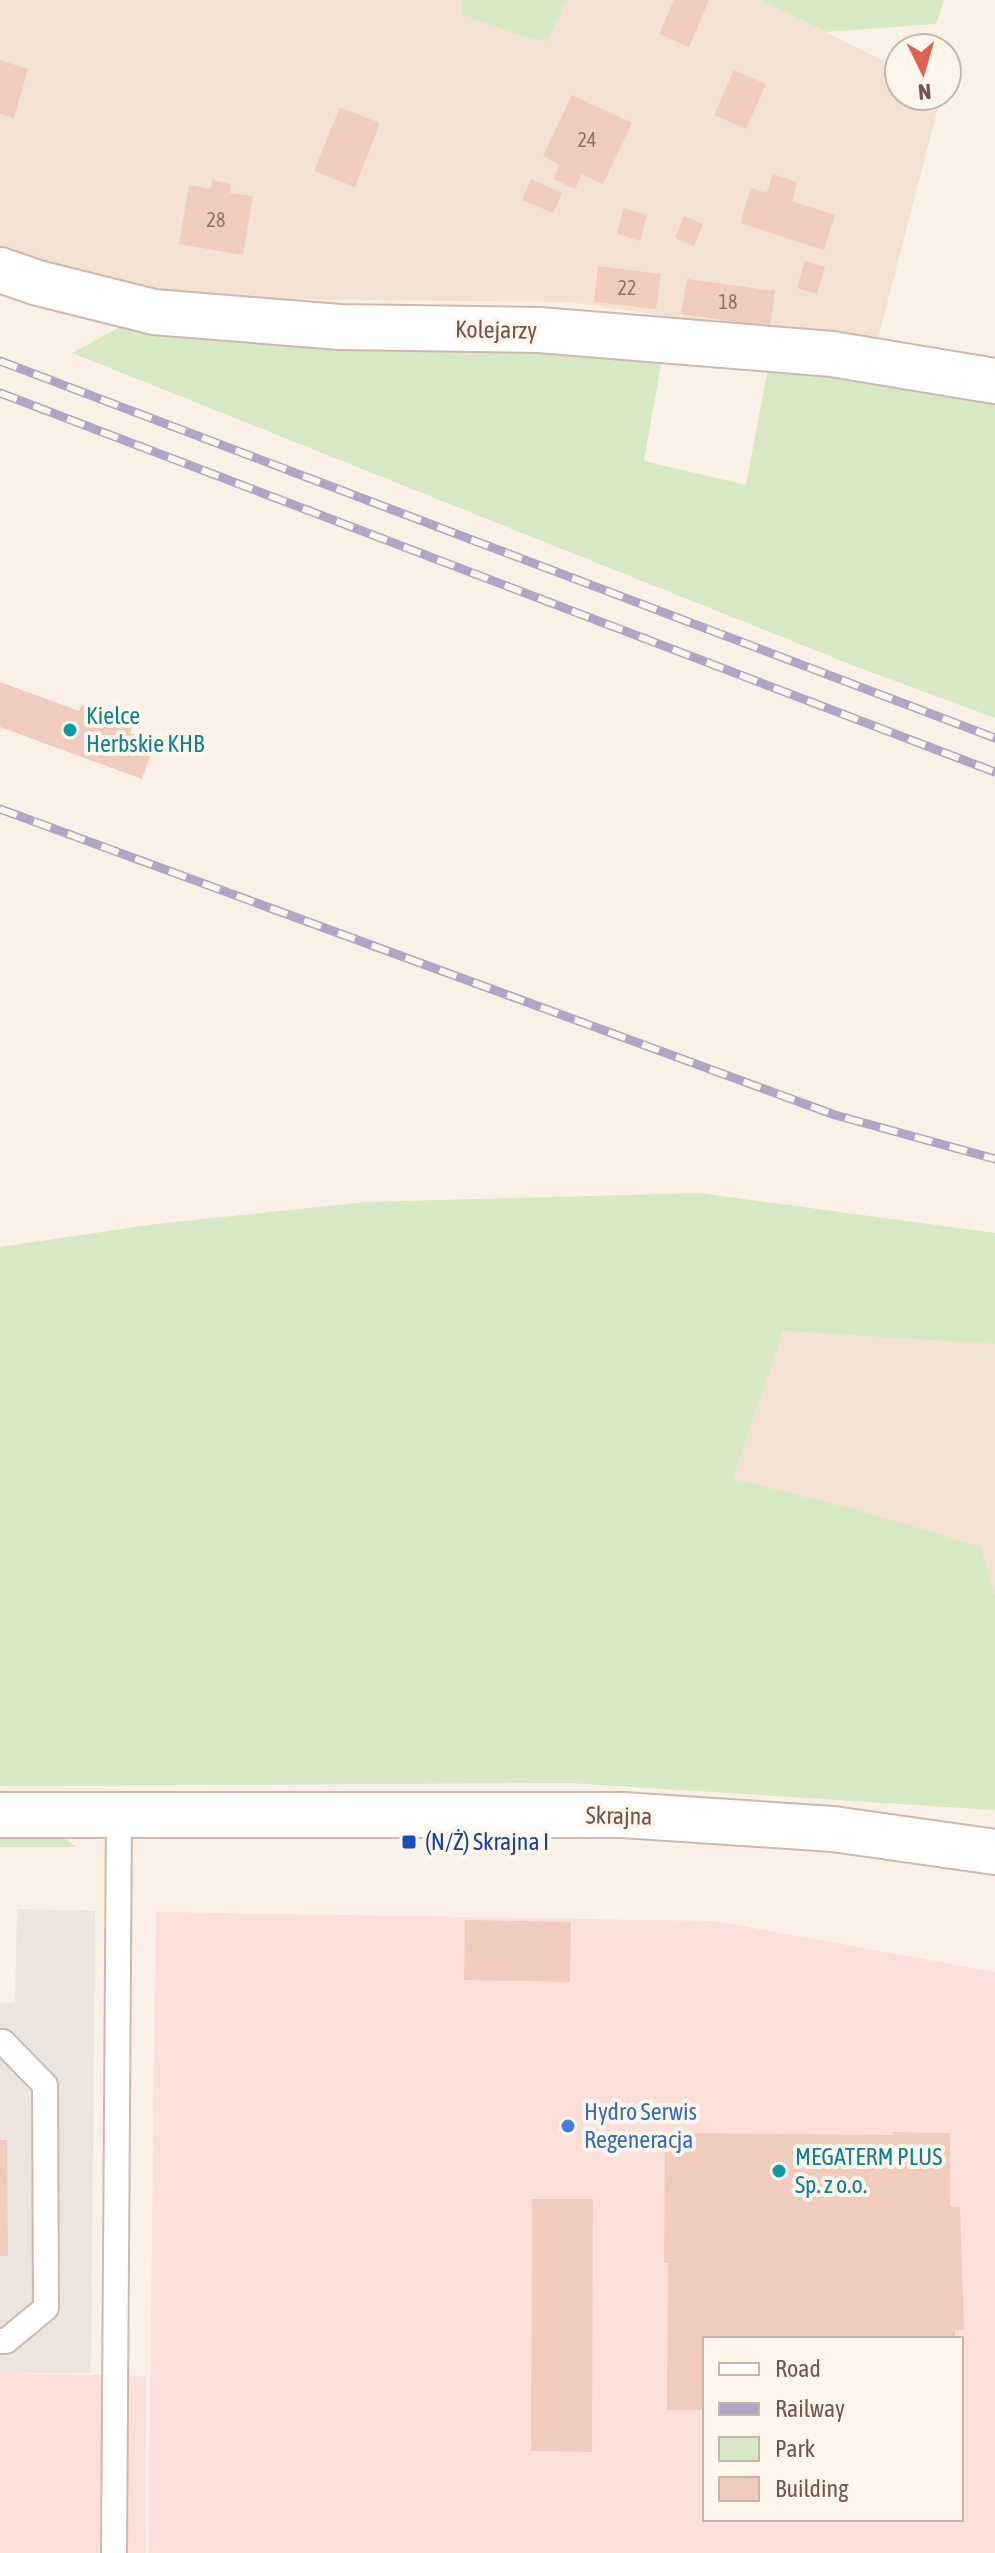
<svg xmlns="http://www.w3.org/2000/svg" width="995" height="2553" viewBox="0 0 995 2553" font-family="'Asap Condensed',sans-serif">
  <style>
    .residential { fill: #f3e1d4 }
    .commercial { fill: #fbe0da; fill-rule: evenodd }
    .industrial { fill: #ebe4df }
    .green { fill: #d7e8c4 }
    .building { fill: #efccbe }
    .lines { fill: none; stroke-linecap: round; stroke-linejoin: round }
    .service-casing { stroke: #ceb9af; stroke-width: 28 }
    .minor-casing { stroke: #ceb9af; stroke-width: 48 }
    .service { stroke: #fff; stroke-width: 24 }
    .minor { stroke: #fff; stroke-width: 44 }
    .rail-casing { stroke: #b2a4c4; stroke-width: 9 }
    .rail { stroke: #fef5eb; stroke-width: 6; stroke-dasharray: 18; stroke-linecap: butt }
    .culture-dot { fill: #0f9aa8; stroke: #fef5eb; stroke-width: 3 }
    .transit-dot { fill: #1a4fb4; stroke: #fef5eb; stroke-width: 3 }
    .shop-dot { fill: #3f7fe0; stroke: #fef5eb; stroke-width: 3 }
    .labels { text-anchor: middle; stroke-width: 8; stroke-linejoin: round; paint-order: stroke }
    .number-label { font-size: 20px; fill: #927368 }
    .street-label { font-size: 24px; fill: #73554c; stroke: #fef5eb }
    .culture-label { font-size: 24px; fill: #0d838f; stroke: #fef5eb; text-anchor: start }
    .transit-label { font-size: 24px; fill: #164399; stroke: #fef5eb; text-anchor: start }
    .shop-label { font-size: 24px; fill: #366cbe; stroke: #fef5eb; text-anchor: start }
  </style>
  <rect width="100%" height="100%" fill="#fbf0e5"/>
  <g class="residential">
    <polygon points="0,0 760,0 899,68 899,96 941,96 876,346 569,302 179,298 0,254"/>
    <polygon points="783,1331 995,1344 995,1595 981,1547 733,1480"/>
  </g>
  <g class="commercial">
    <path d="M156,1912L715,1921L995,1972V2553H148ZM705,2339H961V2519H705Z"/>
    <polygon points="0,2373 146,2376 146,2553 0,2553"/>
  </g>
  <polygon class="industrial" points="17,1909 95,1911 91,2373 0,2373 0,2003 15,2002"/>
  <g class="green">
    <polygon points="463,0 566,0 547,41 522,36 461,14"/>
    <polygon points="760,0 945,0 936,24 826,32"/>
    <polygon points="122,326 662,358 644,461 746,485 768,368 995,395 995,718 852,665 72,353"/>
    <polygon points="699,1193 995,1233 995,1344 783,1331 733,1479 857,1510 981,1547 995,1595 995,1810 569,1783 0,1786 0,1247 156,1224 366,1202"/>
    <polygon points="0,1837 62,1837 77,1847 0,1847"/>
  </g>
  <g class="building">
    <polygon points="674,0 709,0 689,47 659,34"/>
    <polygon points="0,60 28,69 14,118 0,114"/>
    <polygon points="734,70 766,84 746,129 714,115"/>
    <polygon points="572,95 632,123 603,184 582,174 575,189 553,179 560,165 543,156"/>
    <polygon points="340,107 380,123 355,187 314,171"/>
    <polygon points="773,174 797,182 792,201 835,215 824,250 740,223 751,188 767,193"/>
    <polygon points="531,179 562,193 553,213 522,200"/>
    <polygon points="212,180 231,184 230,193 253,196 243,255 179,244 189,185 211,189"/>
    <polygon points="624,208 647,215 640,241 617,234"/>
    <polygon points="684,216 703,224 694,246 675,238"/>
    <polygon points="805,261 825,267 817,294 797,288"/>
    <polygon points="598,266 661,274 656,309 594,302"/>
    <polygon points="687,279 775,291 770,327 681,314"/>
    <polygon points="0,682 79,711 82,705 133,725 130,733 155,742 142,779 0,727"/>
    <polygon points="465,1920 571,1922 570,1982 464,1980"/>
    <polygon points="893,2132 950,2133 950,2206 960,2207 964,2330 955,2330 955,2339 705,2339 705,2410 667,2410 668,2263 664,2263 665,2133 893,2135"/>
    <polygon points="0,2140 7,2140 8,2256 0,2256"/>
    <polygon points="532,2199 593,2199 592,2452 531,2451"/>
  </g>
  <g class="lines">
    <g class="service-casing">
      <g id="service">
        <polyline points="0,2042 3,2042 45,2085 46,2308 6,2341 0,2341"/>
        <polyline points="114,2553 119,1815"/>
      </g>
    </g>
    <g class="minor-casing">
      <g id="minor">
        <polyline points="0,270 38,283 154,312 340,327 539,330 832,354 995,381"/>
        <polyline points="0,1815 623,1815 833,1829 995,1852"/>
      </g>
    </g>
    <use href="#service" class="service"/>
    <use href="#minor" class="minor"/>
    <g class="rail-casing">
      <g id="rail">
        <polyline points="0,361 995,738"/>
        <polyline points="0,393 995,772"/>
        <polyline points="0,809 835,1115 995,1159"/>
      </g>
    </g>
    <use href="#rail" class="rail"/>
  </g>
  <g class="culture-dot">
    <circle cx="70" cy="730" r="8"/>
    <circle cx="779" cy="2171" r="8"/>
  </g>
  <rect class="transit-dot" x="401" y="1834" width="16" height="16" rx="4"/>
  <circle class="shop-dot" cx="568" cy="2126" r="8"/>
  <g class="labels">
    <g class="number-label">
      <text x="587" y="147">24</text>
      <text x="216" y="227">28</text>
      <text x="627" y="295">22</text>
      <text x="728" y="309">18</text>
    </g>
    <g class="street-label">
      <text transform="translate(496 330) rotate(1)" y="8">Kolejarzy</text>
      <text transform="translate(619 1816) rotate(1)" y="8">Skrajna</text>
    </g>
    <g class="culture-label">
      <text x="86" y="724">Kielce<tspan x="86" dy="28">Herbskie KHB</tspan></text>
      <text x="795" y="2165">MEGATERM PLUS<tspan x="795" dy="28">Sp. z o.o.</tspan></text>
    </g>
    <g class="transit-label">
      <text x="425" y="1850">(N/Ż) Skrajna I</text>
    </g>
    <g class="shop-label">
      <text x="584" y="2120">Hydro Serwis<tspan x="584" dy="28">Regeneracja</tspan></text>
    </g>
  </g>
  <rect x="703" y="2337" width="260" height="184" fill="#fef5eb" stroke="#c6b5ab" stroke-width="2"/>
  <rect x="719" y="2363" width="40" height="12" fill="#ffffff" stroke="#c6b5ab" stroke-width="2"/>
  <text x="775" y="2377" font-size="24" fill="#73554c">Road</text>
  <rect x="719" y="2403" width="40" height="12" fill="#b2a4c4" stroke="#c6b5ab" stroke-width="2"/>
  <text x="775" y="2417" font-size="24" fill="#73554c">Railway</text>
  <rect x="719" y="2437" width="40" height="24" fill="#d7e8c4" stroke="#c6b5ab" stroke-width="2"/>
  <text x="775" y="2457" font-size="24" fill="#73554c">Park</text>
  <rect x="719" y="2477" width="40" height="24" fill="#efccbe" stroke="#c6b5ab" stroke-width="2"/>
  <text x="775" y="2497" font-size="24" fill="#73554c">Building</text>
  <g transform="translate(923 72) rotate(175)"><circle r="38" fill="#fef5eb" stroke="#c6b5ab" stroke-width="2"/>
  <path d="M0-6L14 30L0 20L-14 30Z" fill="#e05f50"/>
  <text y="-12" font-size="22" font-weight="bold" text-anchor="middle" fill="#73554c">N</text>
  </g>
</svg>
